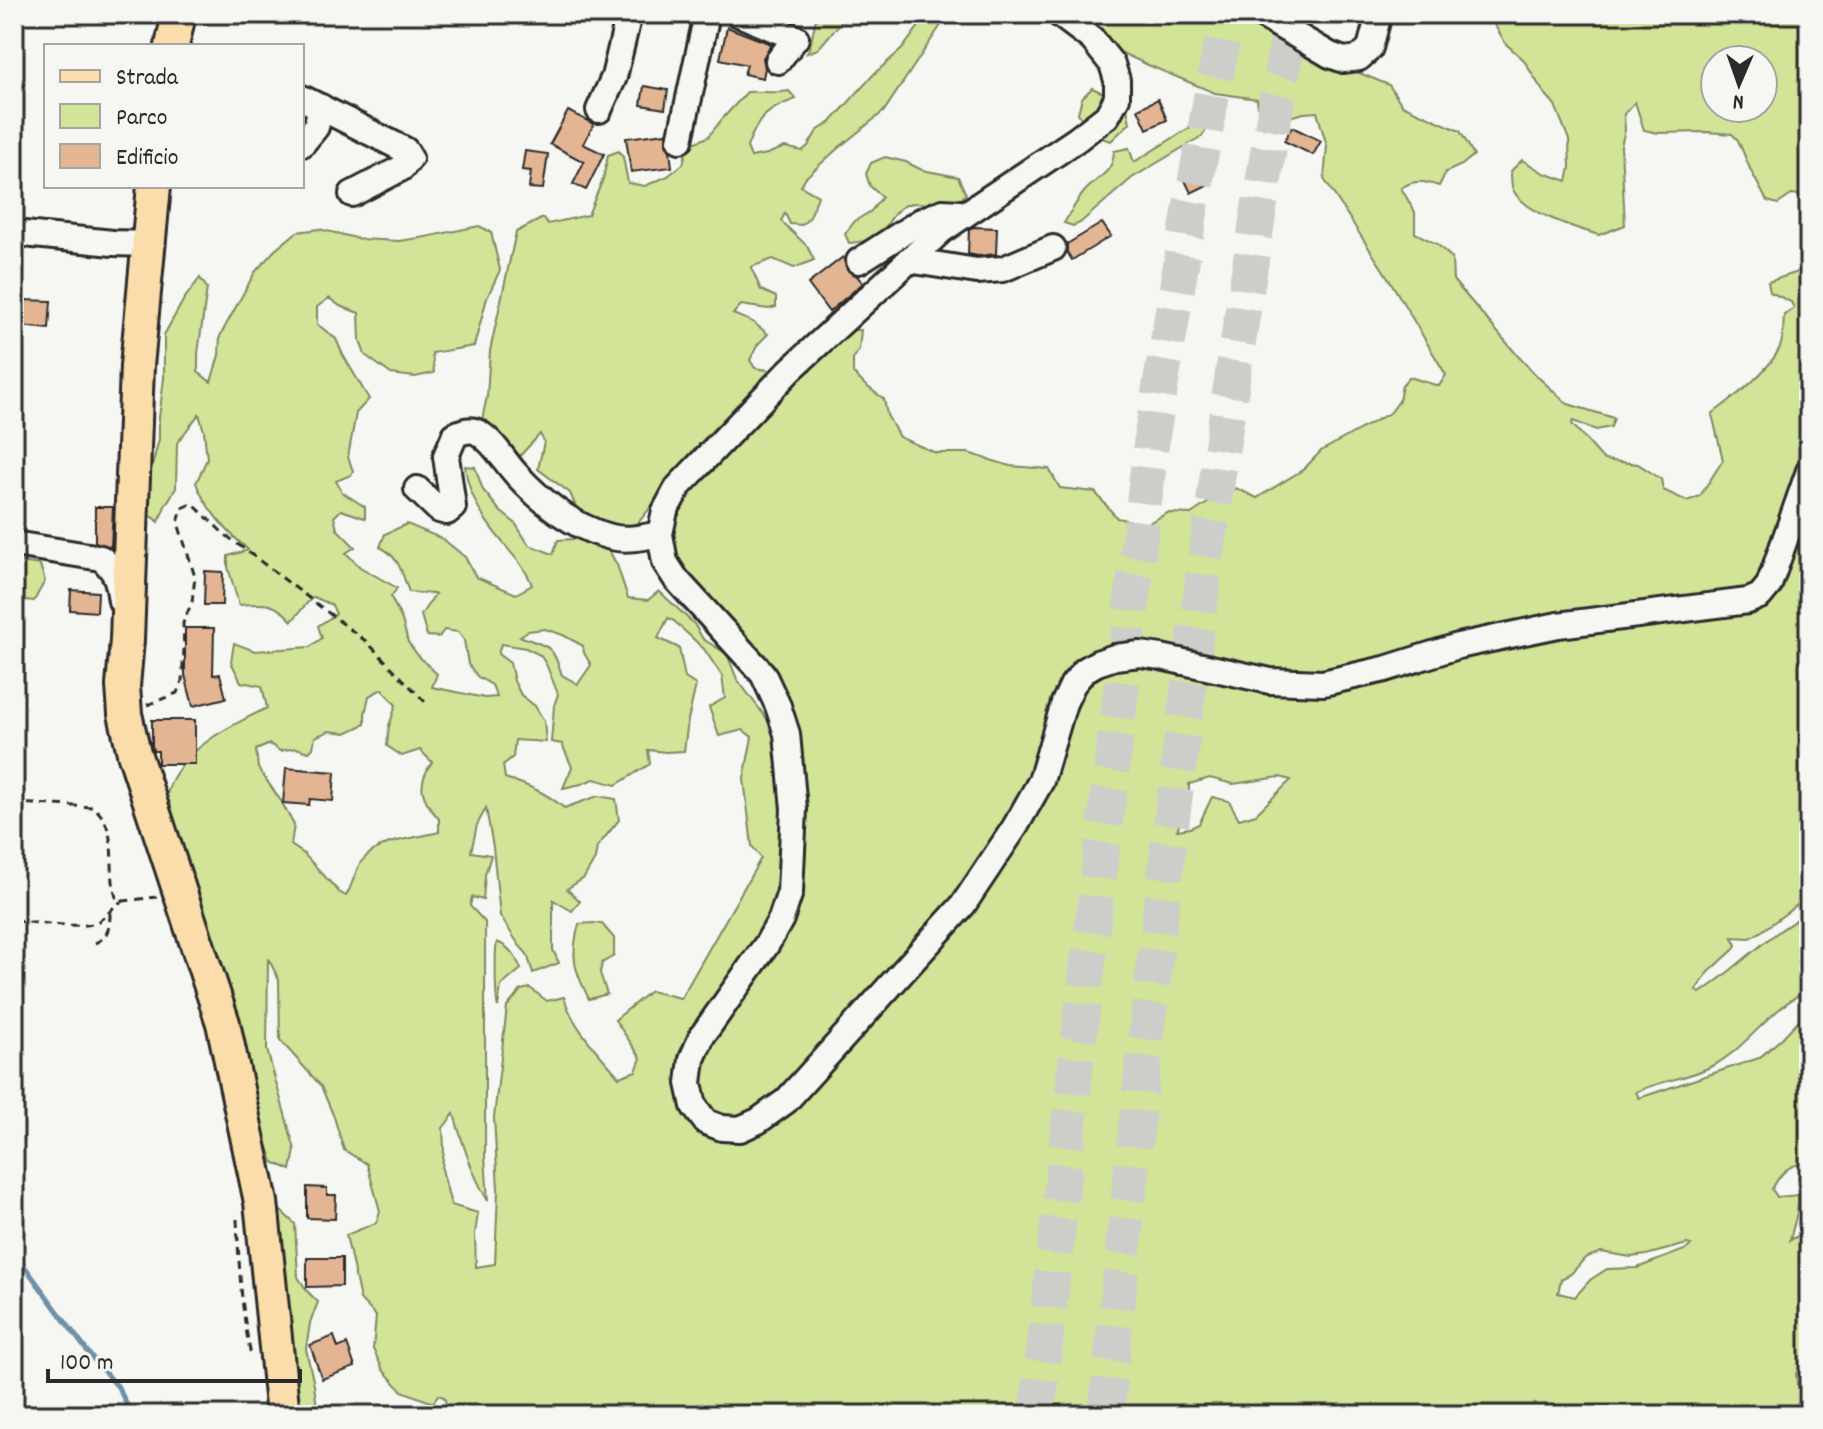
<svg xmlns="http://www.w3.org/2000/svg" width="1823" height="1429" viewBox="0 0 1823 1429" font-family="Dekko,sans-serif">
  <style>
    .green { fill: #d2e498; stroke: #7e8862; stroke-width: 2; fill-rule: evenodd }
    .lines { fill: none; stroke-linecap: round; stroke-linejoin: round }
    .stream { stroke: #6f90a8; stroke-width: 5 }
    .building { fill: #e3b593; stroke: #2b2b2b; stroke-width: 2 }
    .highway-tunnel { stroke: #cdcdca; stroke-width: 36; stroke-dasharray: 36 18; stroke-linecap: butt }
    .minor-casing { stroke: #2b2b2b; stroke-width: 30 }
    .major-casing { stroke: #2b2b2b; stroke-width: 38 }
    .path { stroke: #2b2b2b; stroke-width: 3; stroke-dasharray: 8 6; stroke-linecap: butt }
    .minor { stroke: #f6f6f2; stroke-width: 24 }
    .major { stroke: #fbddab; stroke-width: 32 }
  </style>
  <rect width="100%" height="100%" fill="#f6f6f2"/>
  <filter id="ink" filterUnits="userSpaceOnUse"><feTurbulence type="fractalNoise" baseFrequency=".0125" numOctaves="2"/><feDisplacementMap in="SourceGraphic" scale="16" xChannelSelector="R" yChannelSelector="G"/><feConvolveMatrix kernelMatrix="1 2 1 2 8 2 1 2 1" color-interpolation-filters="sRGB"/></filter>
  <g filter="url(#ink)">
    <g class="green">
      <path d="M818,14H848L818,49L807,53C814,41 812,26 818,14Z"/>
      <path d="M928,14H964L943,22L884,111L836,150L805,178L801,186L818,196L810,217L802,225L790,224L785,213L781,221L807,246L814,260L794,268L773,259L751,267L761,290L776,297V307L768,309L741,305L733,314L753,322L768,334L758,344L750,360L755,368L768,370L772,378C738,405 705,434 678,469C663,489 651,510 633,528L589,518L579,514L570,493L538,469L544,442L540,434L517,459L481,425L487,396L490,351L516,232L543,218L548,224L588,215L603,179L608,155L619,151L623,157L628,183L645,186L668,176L683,164L688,145L708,137L723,118L747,92C762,91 774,94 789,91L796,99C767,109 758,117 747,147L751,157L767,154L785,147L802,151L808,146L817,131L831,122L874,74L902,49Z"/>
      <path d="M1066,14H1256L1352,70L1389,85L1402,105L1460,131L1474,155L1462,165L1446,172L1439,186C1423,181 1415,179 1401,188L1415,212V233L1437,244L1452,258L1453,280L1518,356L1539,378L1568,404L1614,418L1611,427L1596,430L1573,421L1572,424L1604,460L1638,464L1661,479L1663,490L1687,501L1700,496L1723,460L1712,414C1733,398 1769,372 1780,347C1784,338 1783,325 1784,315L1794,308L1791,302L1770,292L1768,282L1798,272L1809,244V451L1778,532L1787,561L1809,534V896L1762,931L1750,938L1732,937L1736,945L1733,950L1707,974L1696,990L1700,993C1737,969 1770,932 1809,913V990C1771,1006 1749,1047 1712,1066C1688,1079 1661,1080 1636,1092L1639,1098L1759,1058L1782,1038L1809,1009V1165C1790,1161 1780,1174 1772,1189L1777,1197L1799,1195L1797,1213L1790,1240L1809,1230V1370L1796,1373L1797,1384L1809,1385V1415H459L448,1410L444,1397L438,1395L433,1403L402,1391L383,1370L373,1349L376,1316L360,1299L346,1235L376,1223L380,1211L367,1164L344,1150L334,1117L321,1086L280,1040L279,980L268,958L267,1050L295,1150L291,1170L273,1162L256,1111L165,804C167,796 168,787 172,780C191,744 232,725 267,708L262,686L241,682L231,662L234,643L255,651L310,647L322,638L318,626L336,614L332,605L314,597C304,604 300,613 292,621C275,601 263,603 239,605L228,567V556L248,550C226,530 207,511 196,483L207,459L204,431L199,414L177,443L176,488L165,506L159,522L148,514L151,470L159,439V418L164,378V335L184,299L200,278L207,288L198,353V372L211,382L219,355L220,336L255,272L275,250L297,232L319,229L360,239L399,241L426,237L479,226L491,232L500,270L487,298L474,346L432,353L434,373L415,377L391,374L365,355L360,340L359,313L340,306L329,298L317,307V324L336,339L343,355L369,399L356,413L348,457L353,471L351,475L336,481L342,492L365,507V518L341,510L334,517L337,529L355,547L346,553L360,567L397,588L391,597L402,620L408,642L420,658L437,674L432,687L485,698L497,697L492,685L478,677L468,664L464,640L458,632L444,630L439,637L427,636L421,615L435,594L409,592C402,573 399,556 380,547L385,534L407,524L443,539L465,557L476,577L516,594L532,585C526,568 515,558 504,544C485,522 468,496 465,466L475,467L483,490L500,511L515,523L529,545L553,554L558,540L573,539L575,533L607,547L617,565L628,598L648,600L659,591L694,624L703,639L727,654L737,679L767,719L779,746L793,736L676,564L672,539L678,503L698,474L846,330H861L859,350L853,359V373L865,385L884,399L887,415L899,437L936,453H968L1010,466L1049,469L1060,488L1095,492L1117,518L1147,524L1167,513L1191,514L1209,502L1236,488L1257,498L1304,469L1321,451L1391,412L1399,401L1402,385L1409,377L1439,386L1446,375L1389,279L1324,179L1327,146L1317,112L1304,113L1275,121L1259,116L1257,99L1215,93L1148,65L1111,48ZM668,618L674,621L704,649L722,676L725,698L709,707L719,736L743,730L752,737L744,779L752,846L761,858L681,998L650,991L615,1020L641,1058L636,1071L619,1077C598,1052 573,1028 564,997L547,1001L530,988L521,990L507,1007L494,1117L498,1190L495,1264L476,1267L475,1234L478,1213L451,1205L442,1169L444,1149L443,1128L454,1114C463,1145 472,1174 488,1201L485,1156V922L470,906L472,897L483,900L485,875L491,855L471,852L477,825L486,808L493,847L500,916L519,945L527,954L533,973L559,963L553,950V900L572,911L580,901L567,889L584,878L595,859L597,847L619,820L616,799L598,796L564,808C547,793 527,785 505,778L503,765L513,757L515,740L546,742L544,721L535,706L521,695L514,681L510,663L498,654L501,644L526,648L540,655L546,664L558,694L554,706L551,742L562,744L572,767L563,788L581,784L594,779L616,785L650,764L648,750L666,752L684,751L688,720L696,685L685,678L679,648L658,638ZM545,629L563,635L583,646L584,653L591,665L578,684L562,675C551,641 549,649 520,636L528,631ZM382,689L396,705L389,726L387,746L402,756L420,750L432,762C416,785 421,798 439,819V832C413,839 379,839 362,861C355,869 353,885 346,896L339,892L304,854L291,845L294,825L281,801L258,768L256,750L270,744L280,751L296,748L309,752L313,748L315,737L329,731L346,733L365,724V714L369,696ZM1280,777L1291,780L1256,814L1239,819L1229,801L1212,797L1199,824L1190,828L1177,830L1189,801V784L1210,778L1233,784ZM1687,1244L1691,1245L1687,1249L1637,1268L1607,1269L1590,1280L1575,1297L1558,1293L1561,1279L1571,1274L1585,1258L1601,1252L1631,1257L1646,1255Z"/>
      <path d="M1488,14H1809V197L1793,194L1778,204L1767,201L1751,171L1738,140L1732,134L1707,132L1658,133L1644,130L1635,102L1624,114L1625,130L1621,146L1625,225L1599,235C1575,228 1525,213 1513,190C1511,185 1511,177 1511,171L1522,160L1544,173L1567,181L1570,168L1569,140L1555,105L1542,90L1523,59L1506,44ZM1715,60H1763V108H1715Z"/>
      <path d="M1092,88L1115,98L1127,108L1130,123L1111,141C1092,136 1088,130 1078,113L1082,98Z"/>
      <path d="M1207,117L1211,124L1202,136L1132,178L1080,223L1073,226L1064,223C1071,212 1077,200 1085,191C1099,175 1113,174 1114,151L1129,148L1134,162Z"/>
      <path d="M885,157L906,162L922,170L958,177L966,194L952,209C938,208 919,199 906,205C893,210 889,225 880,233C871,241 860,242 849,243L845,234L855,221L871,211L882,197L870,186L866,174L871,163Z"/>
      <polygon points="14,561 40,565 45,581 34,601 14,599"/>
      <path d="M594,923L602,924L614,938V956L602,963L600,973L607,994L589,999C574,969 570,957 579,924Z"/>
      <path d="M497,942C510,947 516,957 521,969L501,986L498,1007C495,998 495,949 497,942Z"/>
      <polygon points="280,1210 295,1224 298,1277 308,1292 318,1302 310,1323 306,1349 314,1385 318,1415 289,1415 275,1221"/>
    </g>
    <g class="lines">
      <polyline class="stream" points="14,1252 90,1355 118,1387 132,1415"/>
    </g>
    <g class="building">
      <polygon points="727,27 771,44 763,58 765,68 763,78 744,74 747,65 720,59"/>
      <polygon points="644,86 668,90 665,109 641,105"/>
      <polygon points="1158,99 1167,120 1147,129 1138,109"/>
      <polygon points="568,111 594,124 583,144 604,154 586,190 573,184 584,162 550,144"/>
      <polygon points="1292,127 1321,141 1313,155 1284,141"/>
      <polygon points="666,133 666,144 670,151 672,167 631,172 626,138"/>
      <polygon points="525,151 548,154 543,189 529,188 531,171 522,170"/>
      <polygon points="1197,165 1207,185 1191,193 1181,172"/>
      <polygon points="1102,223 1111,236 1072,260 1067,252 1067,244"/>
      <polygon points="973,227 997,228 996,254 978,256 968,254 969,230"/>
      <polygon points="843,257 847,270 857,276 863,283 829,312 808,284"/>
      <polygon points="22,300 51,301 49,329 21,326"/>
      <polygon points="95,507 113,507 111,547 95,542"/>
      <polygon points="205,571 223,572 222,605 204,605"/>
      <polygon points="71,590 98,592 97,612 70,610"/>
      <polygon points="185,628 214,628 213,675 220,674 226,698 193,706 185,675"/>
      <polygon points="152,720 195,720 195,764 158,764 158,751 153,751 152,745"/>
      <polygon points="286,768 335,772 333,801 310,799 309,805 283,803"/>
      <polygon points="307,1187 327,1188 327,1195 336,1195 335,1219 307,1218"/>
      <polygon points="307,1258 342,1258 342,1286 307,1287"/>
      <polygon points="334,1336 338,1348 347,1344 355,1367 322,1379 310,1345"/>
    </g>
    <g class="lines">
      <g class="highway-tunnel">
        <polyline points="1037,1415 1076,1061 1153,429 1191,206 1227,14"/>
        <path d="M1106,1415C1143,1052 1183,690 1240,329C1257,224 1272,119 1293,14"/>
      </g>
      <g class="minor-casing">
        <g id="minor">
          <polyline points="739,14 796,38 778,61"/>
          <polyline points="1059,14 1092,39 1112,64 1117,80 1117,98 1107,116 1076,140 942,230 790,370 678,487 665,511 660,534 665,562 676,579 763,674 778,706 787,734 794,809 790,892 781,919 767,944 702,1036 692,1059 689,1083 694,1106 706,1122 722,1128 740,1129 758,1121 786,1101 963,905 1015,827 1041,781 1064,703 1073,684 1085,670 1097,663 1115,657 1140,654 1161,657 1270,681 1323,683 1385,669 1458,646 1558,625 1748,601 1760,596 1769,585 1809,471"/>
          <polyline points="1260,14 1330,55 1344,60 1359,58 1370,48 1379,14"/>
          <polyline points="302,98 405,150 410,158 402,168 352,194"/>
          <polyline points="599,110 614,77 629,14"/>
          <polyline points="680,140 707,14"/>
          <polyline points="302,144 316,127 321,107"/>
          <polyline points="14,233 113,243 149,244"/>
          <polyline points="908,260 977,271 1003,269 1053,248"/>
          <polyline points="859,261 921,221 943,212 959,213"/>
          <path d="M417,489L439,510L447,512L453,507L446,456L455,435C463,431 471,428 479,433C495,443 504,461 517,475C542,502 575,528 611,537C627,541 644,537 660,534"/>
          <path d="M14,544L101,558C117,572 118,580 121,601"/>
        </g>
      </g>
      <g class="major-casing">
        <g id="major">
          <polyline points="172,46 179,14"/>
          <polyline points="154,186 137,366 127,640 123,686 125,714 134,753 223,1023 261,1202 283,1415"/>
        </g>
      </g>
      <g class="path">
        <polyline points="147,705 177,693 182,681 184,650 183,623 192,602 195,577 178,523 182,508 189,505 195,506 223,533 367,642 429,706"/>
        <path d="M14,803L93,807C120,828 107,868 116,897L123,901L157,897"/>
        <path d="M14,921C32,922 78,928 92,924C106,920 111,906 123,901"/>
        <path d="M95,943C109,937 110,926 110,912"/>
        <path d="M237,1219C239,1265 241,1310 251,1355"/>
      </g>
      <use href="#minor" class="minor"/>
      <use href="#major" class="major"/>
    </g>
  </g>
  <rect width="1823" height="1429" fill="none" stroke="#f6f6f2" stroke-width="48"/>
  <rect x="24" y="24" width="1775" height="1381" fill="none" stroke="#2b2b2b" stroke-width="3" filter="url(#ink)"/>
  <rect x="44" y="44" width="260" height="144" fill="#f6f6f2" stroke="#a5a5a2" stroke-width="2"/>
  <rect x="60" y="70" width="40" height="12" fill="#fbddab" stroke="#a5a5a2" stroke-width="2"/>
  <text x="116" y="84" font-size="24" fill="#2b2b2b">Strada</text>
  <rect x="60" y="104" width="40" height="24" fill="#d2e498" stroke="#a5a5a2" stroke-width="2"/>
  <text x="116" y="124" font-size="24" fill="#2b2b2b">Parco</text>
  <rect x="60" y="144" width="40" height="24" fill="#e3b593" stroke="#a5a5a2" stroke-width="2"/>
  <text x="116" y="164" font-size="24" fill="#2b2b2b">Edificio</text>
  <g transform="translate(1739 84) rotate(182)"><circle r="38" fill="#f6f6f2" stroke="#a5a5a2" stroke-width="2"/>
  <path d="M0-6L14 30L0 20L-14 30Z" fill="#2b2b2b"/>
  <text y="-12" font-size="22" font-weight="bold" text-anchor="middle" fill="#2b2b2b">N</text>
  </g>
  <path d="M48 1369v12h252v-12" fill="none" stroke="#2b2b2b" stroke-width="4"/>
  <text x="60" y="1369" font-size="24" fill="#2b2b2b" stroke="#f6f6f2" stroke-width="6" paint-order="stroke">100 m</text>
</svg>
